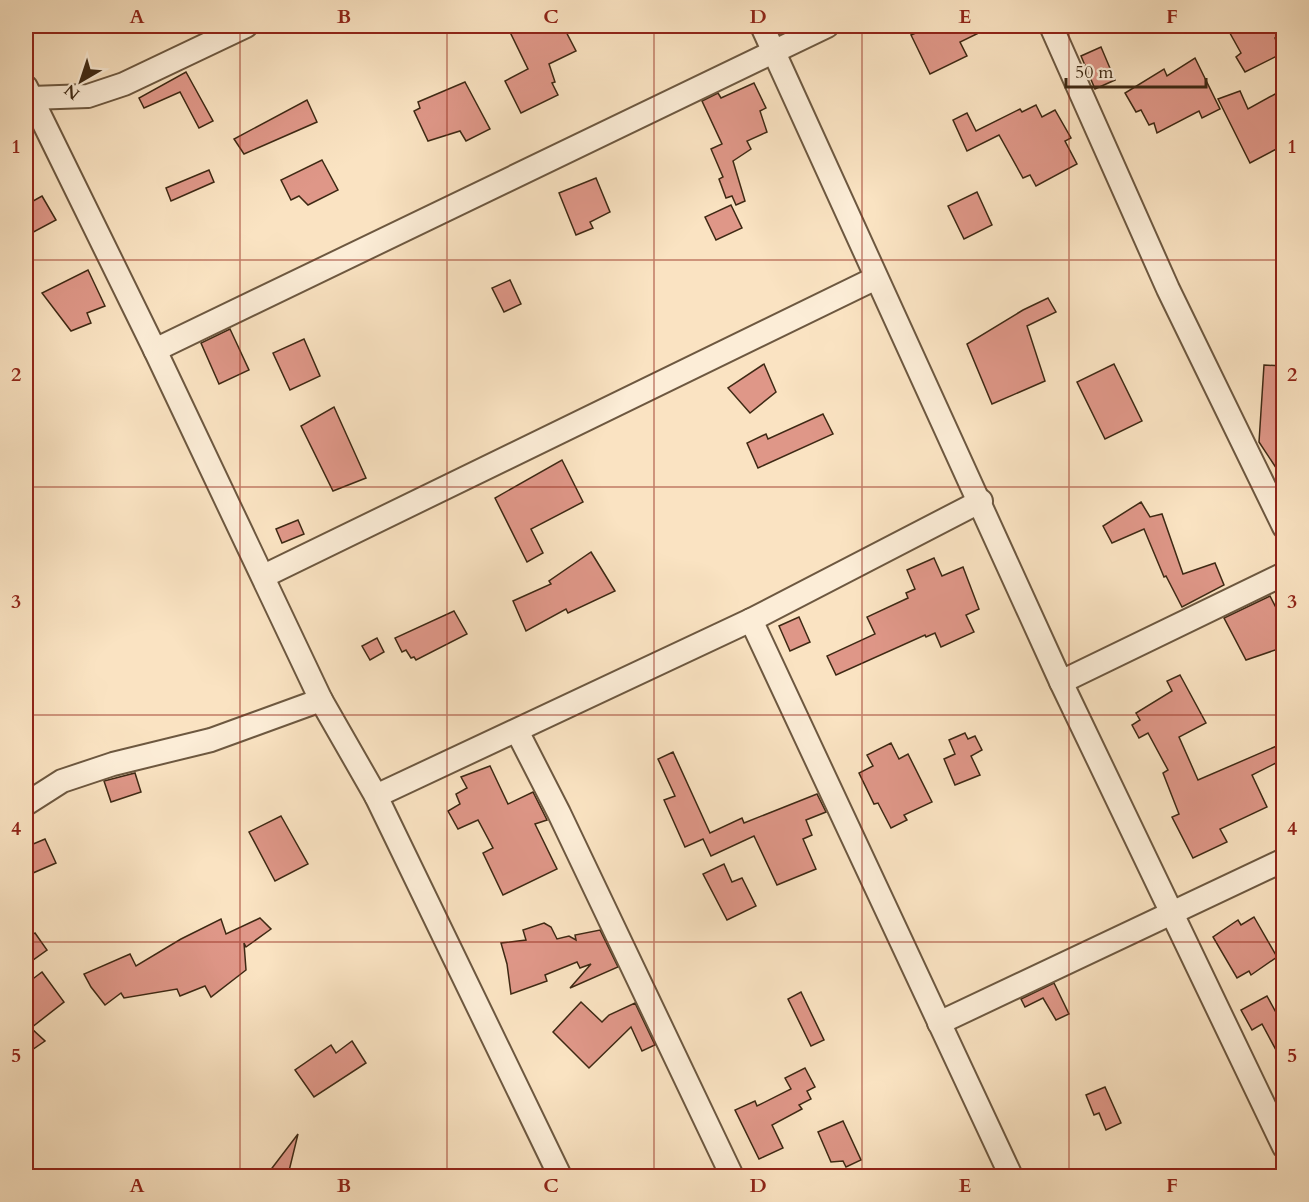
<svg xmlns="http://www.w3.org/2000/svg" width="1309" height="1202" viewBox="0 0 1309 1202" font-family="Cardo,serif">
  <style>
    .building { fill: #df9788; stroke: #3e2914; stroke-width: 1.5 }
    .lines { fill: none; stroke-linecap: round; stroke-linejoin: round }
    .minor-casing { stroke: #6d5840; stroke-width: 26 }
    .minor { stroke: #fcedd7; stroke-width: 22 }
    .grid { fill: none; stroke: #8f2418; stroke-width: 1.5; stroke-opacity: 0.55 }
    .neatline { fill: none; stroke: #8f2418; stroke-width: 2 }
    .grid-label { font-size: 20px; text-anchor: middle; font-weight: bold; fill: #8f2418 }
  </style>
  <rect width="100%" height="100%" fill="#fae3c2"/>
  <filter id="stains"><feTurbulence type="fractalNoise" baseFrequency=".00333" numOctaves="4"/><feColorMatrix values="0 0 0 0 .2 0 0 0 0 .09 0 0 0 0 .02 0 0 0 .5 -.17"/></filter>
  <radialGradient id="worn" r=".72"><stop offset=".6" stop-color="#630" stop-opacity="0"/><stop offset="1" stop-color="#630" stop-opacity=".3"/></radialGradient>
  <g class="building">
    <polygon points="522,26 563,26 576,51 549,64 555,82 552,83 558,95 521,113 505,81 528,69 510,32"/>
    <polygon points="915,26 993,26 960,42 967,56 930,74 911,35 918,32"/>
    <polygon points="1226,26 1284,26 1284,35 1275,38 1281,54 1245,72 1236,57 1241,53"/>
    <polygon points="1101,47 1115,80 1095,89 1081,56"/>
    <polygon points="1195,58 1220,109 1202,118 1199,111 1157,133 1154,123 1149,125 1141,110 1136,112 1125,93 1164,69 1167,76"/>
    <polygon points="186,72 213,121 199,128 180,92 144,108 139,98"/>
    <polygon points="465,82 490,129 466,141 460,131 428,141 414,111 420,108 418,102"/>
    <polygon points="754,83 766,108 760,111 767,132 747,141 751,149 733,161 745,201 736,205 732,196 726,198 719,179 723,177 711,149 722,144 702,101 718,93 721,98"/>
    <polygon points="1284,89 1284,145 1250,163 1218,99 1240,91 1248,109"/>
    <polygon points="307,100 317,122 244,154 234,139"/>
    <polygon points="1036,105 1042,117 1055,110 1071,138 1065,141 1077,164 1036,186 1030,175 1023,178 999,135 967,151 953,120 967,113 976,131 1020,109 1022,112"/>
    <polygon points="322,160 338,190 308,205 299,196 291,200 281,180"/>
    <polygon points="209,170 214,182 171,201 166,188"/>
    <polygon points="596,178 610,212 590,222 593,228 576,235 559,193"/>
    <polygon points="977,192 992,225 964,239 948,206"/>
    <polygon points="42,196 56,220 26,236 26,205"/>
    <polygon points="731,205 742,228 716,240 705,217"/>
    <polygon points="88,270 105,306 87,313 91,323 71,331 42,293"/>
    <polygon points="510,280 521,304 504,312 492,288"/>
    <polygon points="1048,298 1056,312 1027,326 1045,381 992,404 967,344 1023,310"/>
    <polygon points="230,329 249,370 219,384 201,343"/>
    <polygon points="304,339 320,376 290,390 273,353"/>
    <polygon points="764,364 776,392 750,413 728,388"/>
    <polygon points="1114,364 1142,421 1105,439 1077,382"/>
    <polygon points="1264,365 1284,366 1284,480 1259,442"/>
    <polygon points="334,407 366,478 333,491 301,426"/>
    <polygon points="823,414 833,434 758,468 747,443 766,434 768,439"/>
    <polygon points="562,460 583,502 531,529 543,553 527,562 495,498"/>
    <polygon points="1141,502 1150,517 1162,514 1183,574 1215,563 1224,585 1182,607 1166,576 1164,577 1144,529 1112,543 1103,526"/>
    <polygon points="298,520 304,534 282,543 276,529"/>
    <polygon points="591,552 615,591 568,613 566,609 526,631 513,601 551,584 549,581"/>
    <polygon points="934,558 942,576 963,567 979,609 966,615 974,632 941,647 935,633 926,637 925,635 836,675 827,656 875,634 867,617 908,598 906,593 915,589 907,570"/>
    <polygon points="1270,596 1284,623 1284,647 1246,660 1224,618"/>
    <polygon points="454,611 467,634 416,660 414,657 411,658 406,650 402,652 395,638"/>
    <polygon points="799,617 810,642 790,651 779,626"/>
    <polygon points="377,638 384,652 370,660 362,646"/>
    <polygon points="1180,675 1206,723 1179,737 1198,780 1279,745 1284,754 1284,759 1252,775 1267,807 1220,829 1227,842 1193,858 1172,817 1179,814 1163,773 1168,770 1148,733 1139,738 1132,725 1140,720 1136,713 1172,691 1167,681"/>
    <polygon points="965,733 968,739 975,736 982,750 971,756 980,775 955,785 944,759 955,754 949,740"/>
    <polygon points="891,743 899,759 908,754 932,802 904,815 907,820 891,828 878,803 874,804 859,773 873,766 867,755"/>
    <polygon points="673,752 710,833 742,818 744,823 817,794 826,812 806,820 812,835 803,839 816,869 777,885 754,836 711,856 703,839 685,847 664,800 675,796 658,759"/>
    <polygon points="490,766 508,804 533,792 547,820 535,824 557,869 503,895 483,853 493,848 478,820 458,829 448,811 460,804 456,794 467,788 461,777"/>
    <polygon points="135,773 141,792 111,802 104,781"/>
    <polygon points="281,816 308,864 275,881 249,832"/>
    <polygon points="45,839 56,863 26,876 26,847"/>
    <polygon points="724,864 732,882 742,878 756,906 727,920 703,874"/>
    <polygon points="1254,917 1277,957 1251,975 1249,971 1237,978 1213,937 1238,920 1241,925"/>
    <polygon points="260,918 271,929 246,947 244,943 246,970 211,997 205,986 180,996 177,989 124,998 121,993 105,1005 91,987 84,974 130,954 136,966 181,939 221,919 226,934"/>
    <polygon points="544,923 551,927 557,939 569,936 576,940 575,935 600,930 618,967 570,988 591,964 580,968 577,962 545,975 547,981 511,994 507,964 501,943 526,940 523,930"/>
    <polygon points="35,933 47,950 26,965 26,939"/>
    <polygon points="42,972 64,1002 31,1028 45,1041 26,1054 26,984"/>
    <polygon points="1054,983 1069,1014 1056,1020 1043,998 1025,1007 1021,999"/>
    <polygon points="801,992 824,1040 811,1046 788,999"/>
    <polygon points="1267,996 1284,1027 1284,1065 1262,1024 1252,1030 1241,1010"/>
    <polygon points="581,1002 602,1022 609,1015 635,1003 655,1045 642,1051 631,1027 589,1068 553,1032"/>
    <polygon points="352,1041 366,1063 314,1097 295,1070 331,1045 336,1053"/>
    <polygon points="805,1068 815,1087 807,1091 811,1099 799,1105 802,1109 772,1125 783,1148 759,1159 735,1110 755,1101 757,1106 791,1089 785,1078"/>
    <polygon points="1105,1087 1121,1123 1106,1130 1099,1113 1094,1115 1086,1095"/>
    <polygon points="843,1121 861,1160 846,1167 843,1161 831,1162 818,1132"/>
    <polygon points="298,1134 289,1171 277,1176 266,1176"/>
  </g>
  <g class="lines">
    <g class="minor-casing">
      <g id="minor">
        <polyline points="762,26 1061,682 1284,1147"/>
        <polyline points="1051,26 1168,289 1284,527"/>
        <polyline points="26,87 155,350 321,700 376,796 560,1176"/>
        <polyline points="31,98 88,96 124,84 246,26"/>
        <polyline points="155,350 827,26"/>
        <polyline points="264,576 876,278"/>
        <polyline points="751,620 1011,1176"/>
        <polyline points="1061,682 1284,574"/>
        <polyline points="517,731 559,813 732,1176"/>
        <polyline points="376,796 751,620 981,501"/>
        <polyline points="26,804 62,781 113,764 211,740 321,700"/>
        <polyline points="939,1023 1284,860"/>
      </g>
    </g>
    <use href="#minor" class="minor"/>
  </g>
  <path class="grid" d="M240,26V1176M447,26V1176M654,26V1176M862,26V1176M1069,26V1176M26,260H1284M26,487H1284M26,715H1284M26,942H1284"/>
  <rect width="1309" height="1202" fill="none" stroke="#fae3c2" stroke-width="66"/>
  <g transform="translate(81 81) rotate(219)" stroke="#fcedd7" stroke-width="4.5" paint-order="stroke">
  <path d="M0-4.5L10 22L0 15L-10 22Z" fill="#3e2914"/>
  <text y="-9" font-size="16" font-weight="bold" text-anchor="middle" fill="#3e2914">N</text>
  </g>
  <path d="M1066 78v9h140v-9" fill="none" stroke="#3e2914" stroke-width="3"/>
  <text x="1075" y="78" font-size="18" fill="#3e2914" stroke="#fcedd7" stroke-width="4.5" paint-order="stroke">50 m</text>
  <rect x="33" y="33" width="1243" height="1136" class="neatline"/>
  <g class="grid-label">
    <text x="137" y="23">A</text>
    <text x="344" y="23">B</text>
    <text x="551" y="23">C</text>
    <text x="758" y="23">D</text>
    <text x="965" y="23">E</text>
    <text x="1172" y="23">F</text>
    <text x="16" y="153">1</text>
    <text x="1292" y="153">1</text>
    <text x="16" y="381">2</text>
    <text x="1292" y="381">2</text>
    <text x="16" y="608">3</text>
    <text x="1292" y="608">3</text>
    <text x="16" y="835">4</text>
    <text x="1292" y="835">4</text>
    <text x="16" y="1062">5</text>
    <text x="1292" y="1062">5</text>
    <text x="137" y="1192">A</text>
    <text x="344" y="1192">B</text>
    <text x="551" y="1192">C</text>
    <text x="758" y="1192">D</text>
    <text x="965" y="1192">E</text>
    <text x="1172" y="1192">F</text>
  </g>
  <rect width="100%" height="100%" filter="url(#stains)"/>
  <rect width="100%" height="100%" fill="url(#worn)"/>
</svg>
